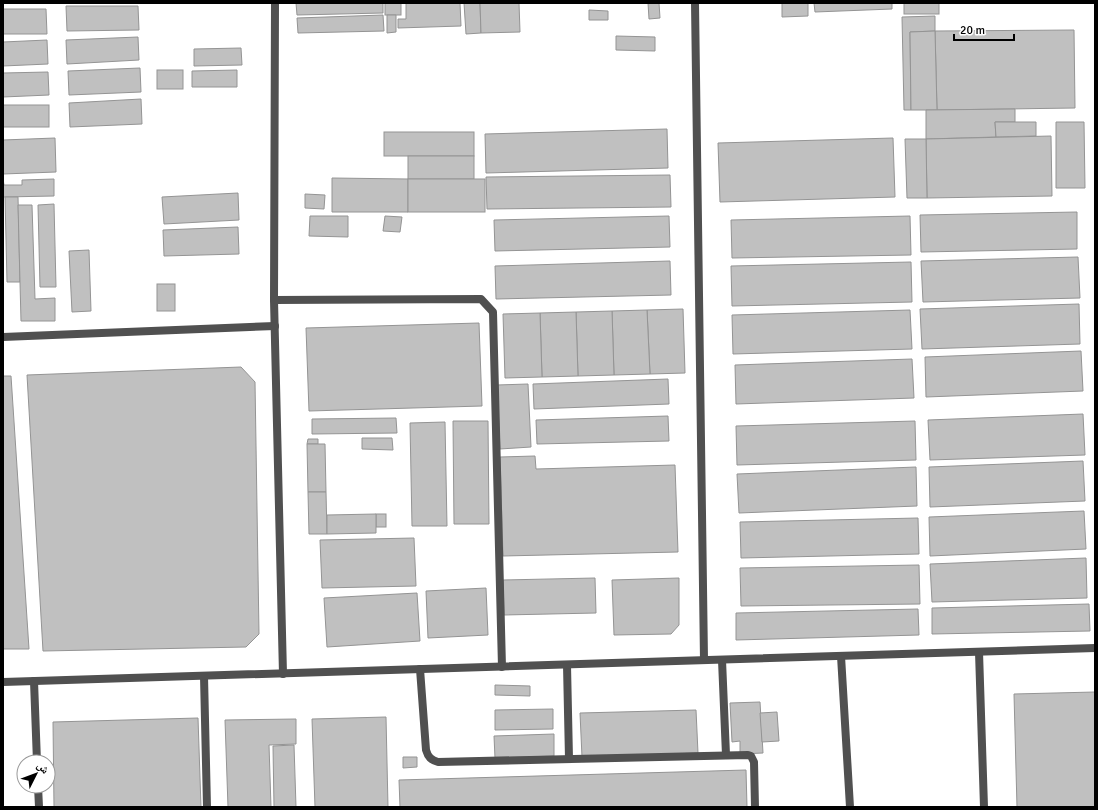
<svg xmlns="http://www.w3.org/2000/svg" width="1098" height="810" viewBox="0 0 1098 810" font-family="Signika,'Noto Naskh Arabic',sans-serif">
  <style>
    .building { fill: #c0c0c0; stroke: #949494 }
    .lines { fill: none; stroke-linecap: round; stroke-linejoin: round }
    .service { stroke: #505050; stroke-width: 8 }
    .minor { stroke: #505050; stroke-width: 8 }
  </style>
  <rect width="100%" height="100%" fill="#fff"/>
  <g class="building">
    <polygon points="296,3 383,3 383,13 297,15"/>
    <rect x="385" y="3" width="16" height="12"/>
    <polygon points="406,3 460,3 461,26 398,28 398,19 406,19"/>
    <polygon points="464,3 480,3 481,33 466,34"/>
    <polygon points="480,3 519,3 520,32 481,33"/>
    <polygon points="648,3 659,3 660,18 649,19"/>
    <polygon points="782,3 808,3 808,16 782,17"/>
    <polygon points="814,3 892,3 892,9 815,12"/>
    <rect x="904" y="3" width="35" height="11"/>
    <polygon points="66,6 138,6 139,30 67,31"/>
    <polygon points="3,9 46,9 47,34 3,34"/>
    <polygon points="589,10 608,11 608,20 589,20"/>
    <polygon points="383,15 384,31 298,33 297,18"/>
    <polygon points="387,15 396,15 396,32 387,33"/>
    <polygon points="935,16 935,31 910,32 911,110 904,110 902,17"/>
    <polygon points="1074,30 1075,108 937,110 935,31"/>
    <polygon points="935,31 937,110 911,110 910,32"/>
    <polygon points="616,36 655,37 655,51 616,50"/>
    <polygon points="138,37 139,60 67,64 66,40"/>
    <polygon points="47,40 48,64 3,66 3,42"/>
    <polygon points="241,48 242,65 194,66 194,49"/>
    <polygon points="140,68 141,92 69,95 68,71"/>
    <rect x="157" y="70" width="26" height="19"/>
    <polygon points="237,70 237,87 192,87 192,71"/>
    <polygon points="48,72 49,95 3,97 3,73"/>
    <polygon points="141,99 142,124 70,127 69,103"/>
    <rect x="3" y="105" width="46" height="22"/>
    <polygon points="1015,109 1015,122 995,122 996,137 926,139 926,110"/>
    <polygon points="995,122 1036,122 1036,136 996,137"/>
    <polygon points="1056,122 1084,122 1085,188 1056,188"/>
    <polygon points="667,129 668,168 486,173 485,134"/>
    <rect x="384" y="132" width="90" height="24"/>
    <polygon points="1051,136 1052,196 927,198 926,139"/>
    <polygon points="55,138 56,172 3,174 3,140"/>
    <polygon points="893,138 895,197 720,202 718,143"/>
    <polygon points="905,139 926,139 927,198 907,198"/>
    <rect x="408" y="156" width="66" height="23"/>
    <polygon points="670,175 671,207 487,209 486,177"/>
    <polygon points="332,178 408,179 408,212 332,212"/>
    <polygon points="3,179 4,185 22,185 22,180 54,179 54,196 3,197"/>
    <rect x="408" y="179" width="77" height="33"/>
    <polygon points="238,193 239,220 164,224 162,197"/>
    <polygon points="305,194 325,195 324,209 305,208"/>
    <polygon points="5,197 18,197 20,282 7,282"/>
    <polygon points="54,204 56,287 40,287 38,205"/>
    <polygon points="18,205 32,205 35,299 55,298 55,321 21,321"/>
    <polygon points="1077,212 1077,249 921,252 920,215"/>
    <polygon points="310,216 348,216 348,237 309,236"/>
    <polygon points="385,216 402,217 400,232 383,231"/>
    <polygon points="669,216 670,247 495,251 494,220"/>
    <polygon points="910,216 911,255 732,258 731,220"/>
    <polygon points="238,227 239,254 164,256 163,230"/>
    <polygon points="89,250 91,311 72,312 69,251"/>
    <polygon points="1078,257 1080,298 923,302 921,261"/>
    <polygon points="670,261 671,295 496,299 495,266"/>
    <polygon points="911,262 912,302 732,306 731,266"/>
    <rect x="157" y="284" width="18" height="27"/>
    <polygon points="1079,304 1080,344 922,349 920,309"/>
    <polygon points="683,309 685,373 650,374 647,310"/>
    <polygon points="647,310 650,374 614,375 612,311"/>
    <polygon points="910,310 912,349 733,354 732,315"/>
    <polygon points="612,311 614,375 578,376 576,312"/>
    <polygon points="576,312 578,376 542,377 540,313"/>
    <polygon points="540,313 542,377 505,378 503,314"/>
    <polygon points="479,323 482,406 309,411 306,328"/>
    <polygon points="1081,351 1083,391 926,397 925,357"/>
    <polygon points="912,359 914,398 736,404 735,365"/>
    <polygon points="241,367 255,382 259,634 246,647 43,651 27,375"/>
    <polygon points="3,376 11,376 29,649 3,649"/>
    <polygon points="668,379 669,404 534,409 533,384"/>
    <polygon points="528,384 531,447 500,449 497,385"/>
    <polygon points="1083,414 1085,455 930,460 928,420"/>
    <polygon points="668,416 669,441 537,444 536,420"/>
    <polygon points="396,418 397,433 312,434 312,419"/>
    <polygon points="453,421 488,421 489,524 454,524"/>
    <polygon points="915,421 916,460 737,465 736,426"/>
    <polygon points="445,422 447,526 412,526 410,423"/>
    <polygon points="362,438 392,438 393,450 362,449"/>
    <polygon points="308,439 318,439 318,444 307,444"/>
    <polygon points="307,444 325,444 326,492 308,492"/>
    <polygon points="535,456 536,469 675,465 678,552 503,556 500,457"/>
    <polygon points="1083,461 1085,501 930,507 929,467"/>
    <polygon points="916,467 917,506 739,513 737,474"/>
    <polygon points="308,492 326,492 327,534 309,534"/>
    <polygon points="1084,511 1086,549 930,556 929,517"/>
    <rect x="376" y="514" width="10" height="13"/>
    <polygon points="376,514 376,533 327,534 327,515"/>
    <polygon points="918,518 919,554 741,558 740,522"/>
    <polygon points="414,538 416,586 322,588 320,540"/>
    <polygon points="1086,558 1087,598 932,602 930,564"/>
    <polygon points="919,565 920,604 741,606 740,568"/>
    <polygon points="595,578 596,613 504,615 503,580"/>
    <polygon points="679,578 679,625 671,634 614,635 612,580"/>
    <polygon points="486,588 488,635 428,638 426,591"/>
    <polygon points="417,593 420,641 327,647 324,598"/>
    <polygon points="1089,604 1090,631 932,634 932,608"/>
    <polygon points="918,609 919,635 736,640 736,613"/>
    <polygon points="495,685 530,686 530,696 495,695"/>
    <polygon points="1095,692 1095,807 1017,807 1014,694"/>
    <polygon points="760,702 763,753 740,754 740,741 732,742 730,703"/>
    <polygon points="553,709 553,729 495,730 495,710"/>
    <polygon points="696,710 698,753 582,757 580,713"/>
    <polygon points="777,712 779,741 762,742 760,713"/>
    <polygon points="386,717 388,807 315,807 312,719"/>
    <polygon points="198,718 201,807 54,807 53,722"/>
    <polygon points="296,719 296,744 269,745 271,807 228,807 225,720"/>
    <polygon points="554,734 554,756 495,758 494,736"/>
    <polygon points="294,745 296,807 274,807 273,746"/>
    <polygon points="403,757 417,757 417,767 403,768"/>
    <polygon points="746,770 747,807 400,807 399,780"/>
  </g>
  <g class="lines">
    <g class="service">
      <polyline points="275,3 274,300 283,674"/>
      <polyline points="695,3 704,660"/>
      <polyline points="274,300 481,299 493,312 502,667"/>
      <polyline points="3,337 275,326"/>
      <polyline points="841,656 850,807"/>
      <polyline points="722,660 726,755"/>
      <polyline points="567,665 569,759"/>
      <path d="M420,669L426,750C428,757 431,760 438,762L748,755L751,756L754,762L755,807"/>
      <polyline points="204,676 207,807"/>
      <polyline points="34,681 37,762"/>
      <polyline points="38,786 39,807"/>
    </g>
    <g class="minor">
      <polyline points="979,652 984,807"/>
      <polyline points="3,682 1095,648"/>
    </g>
  </g>
  <rect width="1098" height="810" fill="none" stroke="#000000" stroke-width="8"/>
  <g transform="translate(36 774) rotate(48)"><circle r="19" fill="#ffffff" stroke="#999999"/>
  <path d="M0-3L7 15L0 10L-7 15Z" fill="#000000"/>
  <text y="-6" font-size="11" font-weight="bold" text-anchor="middle" fill="#000000">ش</text>
  </g>
  <path d="M954 34v6h60v-6" fill="none" stroke="#000000" stroke-width="2"/>
  <text x="960" y="34" font-size="12" fill="#000000" stroke="#ffffff" stroke-width="3" paint-order="stroke">20 m</text>
</svg>
